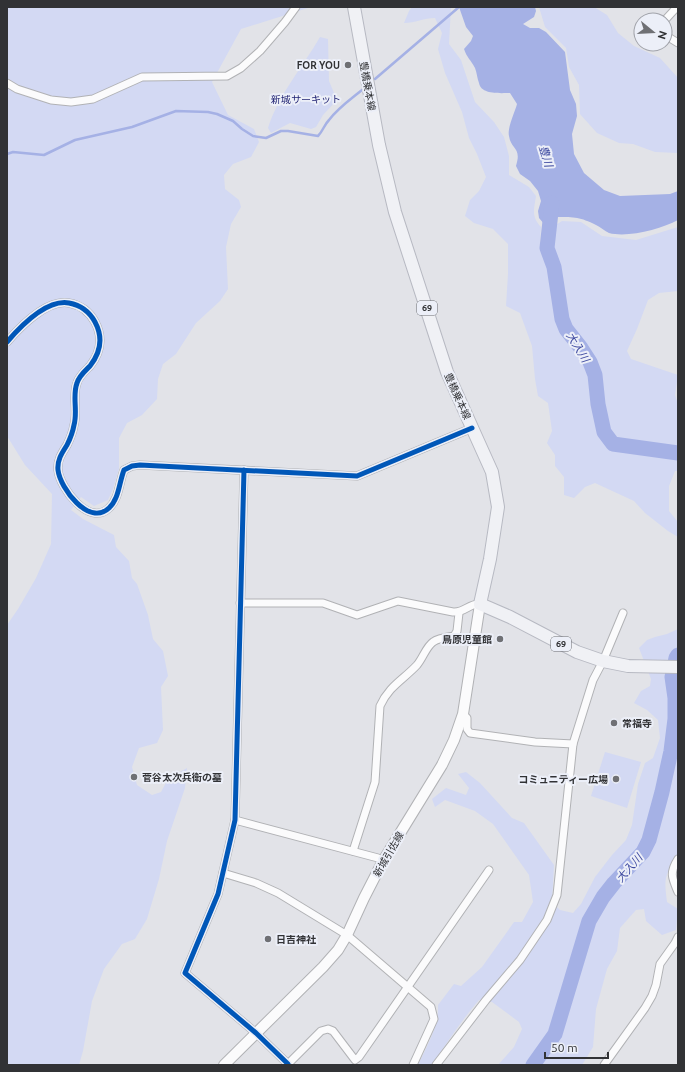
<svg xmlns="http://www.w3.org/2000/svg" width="685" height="1072" viewBox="0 0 685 1072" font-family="Ubuntu,'Noto Sans JP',sans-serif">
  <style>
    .green { fill: #d3d9f3 }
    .water { fill: #a5b1e5 }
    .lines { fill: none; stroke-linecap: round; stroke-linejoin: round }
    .stream { stroke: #a5b1e5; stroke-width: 2.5 }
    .river { stroke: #a5b1e5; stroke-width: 15 }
    .minor-casing { stroke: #b1b2b5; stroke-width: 9 }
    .secondary-casing { stroke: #b1b2b5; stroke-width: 12 }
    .primary-casing { stroke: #b7b9c2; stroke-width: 14 }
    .minor { stroke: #fbfbfc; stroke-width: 7 }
    .secondary { stroke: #fbfbfc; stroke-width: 10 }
    .primary { stroke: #f0f1f5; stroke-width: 12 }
    .cycleway-casing { stroke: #eceff8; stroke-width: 8 }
    .cycleway { stroke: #0057b8; stroke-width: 5 }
    .poi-dot { fill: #6f7074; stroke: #eceff8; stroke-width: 1.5 }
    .labels { text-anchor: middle; stroke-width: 4; stroke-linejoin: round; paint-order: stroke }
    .shield { fill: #eceff8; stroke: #696b70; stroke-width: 1 }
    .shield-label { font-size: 9px; font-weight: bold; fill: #313235 }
    .poi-label { font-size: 10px; font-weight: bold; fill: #313235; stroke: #eceff8; text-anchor: end }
    .street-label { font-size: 10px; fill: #313235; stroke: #eceff8 }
    .park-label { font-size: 10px; fill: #1c1e70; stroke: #eceff8 }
    .water-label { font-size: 11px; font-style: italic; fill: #404ca1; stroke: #eceff8 }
  </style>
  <rect width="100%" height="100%" fill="#e2e3e8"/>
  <g class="green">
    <polygon points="7,7 311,7 241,29 212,82 228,115 254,129 259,142 251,157 233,164 224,175 225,189 239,200 241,207 231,224 226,247 228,289 220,301 196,323 176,354 163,364 158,379 157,399 142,415 127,423 119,438 119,469 113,489 108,500 94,506 81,497 71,510 83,519 114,535 116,547 129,561 132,578 137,584 148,615 153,639 163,651 168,676 161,687 163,730 157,743 139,748 132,767 137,785 152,795 161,792 168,779 187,768 185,788 167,841 159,879 147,919 135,939 122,944 104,969 92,1001 83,1051 79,1065 7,1065 7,625 18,609 36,578 51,544 52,494 25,465 7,436"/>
    <path d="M412,7H451L449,44L461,60L475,102L494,122L504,137L509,156V175L529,187L536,196C534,210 531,216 541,227L540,243L552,240L554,226L562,221L581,222L602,236L636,240L678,227V291L659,293L648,300L637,329L627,351L631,359L678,375L675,395L678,404V471H675L669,486V511L678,522V537L668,531L645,513L634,501L595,483L585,487L574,498L564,495V477L555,466V455L547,443L552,431L548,403L538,396L535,379L532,346L520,313L506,306L508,274V244L493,229L474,223L465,216L470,200L479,191L486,177L477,154L469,138L462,112L445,73L438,49L442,33L435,18C424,18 415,23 404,23L409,11Z"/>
    <polygon points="539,7 594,7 607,15 618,33 634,46 660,58 678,78 678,153 655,152 633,144 619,143 597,133 580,114 579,85 569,67 566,48 545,27"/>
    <path d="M320,37L328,39L329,81L337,100L323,115L316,127L311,129L290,123L271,133L268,128C279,94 302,68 320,37Z"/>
    <path d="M678,629V856C664,876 664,878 667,902L678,909L676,930L662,935L646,921L644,909L636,910L620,928L617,951L607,969L596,1009L593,1047L582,1065H498L514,1047L522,1029L519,1022L492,1002L479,1000C461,1021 447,1043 432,1065H418C427,1046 439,1026 438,1005L454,984L461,986L482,967L514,922H522L533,902L529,875L493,824L475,811L445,800L435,807L432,799L446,788L466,795L469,788L458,774L466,772L480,783L512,818L524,823L554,865L552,902L560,910L573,913L581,904L595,877L612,855L626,840L632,825L638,784L645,763L653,758L660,738L658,720L647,710L634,703L641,691L650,686L651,679L639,648L647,640L655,637L667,634Z"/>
    <polygon points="605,752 641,762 627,808 591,796"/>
  </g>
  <path class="water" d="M459,7H535L536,11L534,17L523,24L530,28H539L546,32L565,52L570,90L576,104L577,116L572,134L574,154L584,173L604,190L620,196L670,194L678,191V220C661,229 628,238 609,233C605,231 600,227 596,225C580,217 575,217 557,217L552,223L545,225L539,218L538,211L541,201L538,191L530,181L520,174L516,166C522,147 511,150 509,136C507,128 515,112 517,104L510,93C501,93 481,95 479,83C477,78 477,73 475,68C471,60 467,58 464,49L471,41L473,36L466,27Z"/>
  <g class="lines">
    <g class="stream">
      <polyline points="375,79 459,7"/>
      <path d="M7,154L13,152L44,155L75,140L132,127L176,111L208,112L217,114L233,121L242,129L253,136L266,138L281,131H288L318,136C323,131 324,125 329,120C338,108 351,99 362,90"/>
    </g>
    <g class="river">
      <polyline points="552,203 547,248 554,267 562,319 566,329 581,348 590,362 595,375 598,404 604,432 613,444 678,453"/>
      <polyline points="533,1065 555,1034 589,921 603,897 614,883 643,852 649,840 662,792 671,751 675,719 675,698 672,677 676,658 678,655"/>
    </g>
    <g class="minor-casing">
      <g id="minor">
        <polyline points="665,20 677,7"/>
        <polyline points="665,35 678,43"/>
        <polyline points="7,83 17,89 51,100 71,102 93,99 142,77 227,76 241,68 260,51 285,22 296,7"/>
        <path d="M7,342C20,327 47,299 69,303C80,305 89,311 95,322C103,337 101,352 90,366C85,371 79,376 77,383C72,396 78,411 74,425C73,431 70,439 67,445C62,453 57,460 58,470C60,488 89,527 109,508C119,499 119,483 124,470L132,466L140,465L357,476L472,428"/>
        <polyline points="244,470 235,820 218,894 185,973 256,1033 288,1064"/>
        <path d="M240,603H323L357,615L398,601L453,612C465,613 469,603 480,604"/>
        <polyline points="463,714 467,718 467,729 470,733 535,742 573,744"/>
        <polyline points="235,820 378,858 383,861"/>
        <path d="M353,851L375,782L380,706C389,686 403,680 417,665C423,658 426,647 433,642C438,638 447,637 454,636L457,631L459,613"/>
        <path d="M678,859C669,873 672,878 678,892"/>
        <polyline points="223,873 256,883 278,893 347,935 431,1007 434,1019 413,1065"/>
        <polyline points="287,1065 321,1031 328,1029 333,1031 355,1060 359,1057 489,870"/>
        <polyline points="436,1065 486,1000 520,960 547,920 557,895 573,744 593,680 603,661 623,613"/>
        <polyline points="604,1065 645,1008 652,996 656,985 660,964 675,943 678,937"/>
      </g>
    </g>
    <g class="secondary-casing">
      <polyline id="secondary" points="224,1065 323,967 338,950 347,935 364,898 383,861 442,765 454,740 463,714 480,604"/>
    </g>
    <g class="primary-casing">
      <polyline id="primary" points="354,7 379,145 395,212 447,372 492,472 498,507 490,559 480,604 510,617 577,652 603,661 628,666 678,667"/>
    </g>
    <use href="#minor" class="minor"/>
    <use href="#secondary" class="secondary"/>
    <use href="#primary" class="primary"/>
    <g class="cycleway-casing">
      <g id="cycleway">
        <path d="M7,342C20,327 47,299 69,303C80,305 89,311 95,322C103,337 101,352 90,366C85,371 79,376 77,383C72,396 78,411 74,425C73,431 70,439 67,445C62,453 57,460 58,470C60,488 89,527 109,508C119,499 119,483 124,470L132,466L140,465L357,476L472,428"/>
        <polyline points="244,470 235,820 218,894 185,973 256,1033 288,1064"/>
      </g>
    </g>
    <use href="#cycleway" class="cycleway"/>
  </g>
  <g class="poi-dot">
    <circle cx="348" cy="65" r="4"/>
    <circle cx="500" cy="639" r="4"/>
    <circle cx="614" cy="723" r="4"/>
    <circle cx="134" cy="777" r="4"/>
    <circle cx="616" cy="779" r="4"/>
    <circle cx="268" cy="939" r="4"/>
  </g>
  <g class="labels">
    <g class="shield">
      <rect x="417" y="301" width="20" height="14" rx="3"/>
      <rect x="551" y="637" width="20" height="14" rx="3"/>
    </g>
    <g class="shield-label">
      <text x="427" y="311">69</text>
      <text x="561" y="647">69</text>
    </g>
    <g class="poi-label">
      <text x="340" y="69">FOR YOU</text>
      <text x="492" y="643">鳥原児童館</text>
      <text x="622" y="727" text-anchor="start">常福寺</text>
      <text x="142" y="781" text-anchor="start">菅谷太次兵衛の墓</text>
      <text x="608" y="783">コミュニティー広場</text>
      <text x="276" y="943" text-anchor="start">日吉神社</text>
    </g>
    <g class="street-label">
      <text transform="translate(368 86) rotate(80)" y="4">豊橋乗本線</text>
      <text transform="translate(458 396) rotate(66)" y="4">豊橋乗本線</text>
      <text transform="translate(388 854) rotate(-60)" y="4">新城引佐線</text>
    </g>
    <g class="park-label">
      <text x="306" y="103">新城サーキット</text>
    </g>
    <g class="water-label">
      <text transform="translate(546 156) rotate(73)" y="4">豊川</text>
      <text transform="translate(578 347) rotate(59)" y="4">大入川</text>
      <text transform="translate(629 868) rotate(-49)" y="4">大入川</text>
    </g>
  </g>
  <rect width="685" height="1072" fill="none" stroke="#313235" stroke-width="16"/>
  <g transform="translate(653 32) rotate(108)"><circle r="19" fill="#eceff8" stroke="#a1a3aa"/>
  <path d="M0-3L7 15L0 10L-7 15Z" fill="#6f7074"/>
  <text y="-6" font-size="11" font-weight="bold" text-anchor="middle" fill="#313235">N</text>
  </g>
  <path d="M545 1052v6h63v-6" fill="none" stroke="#313235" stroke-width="2"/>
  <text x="551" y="1052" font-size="12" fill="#313235" stroke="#eceff8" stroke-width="3" paint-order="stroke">50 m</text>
</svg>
